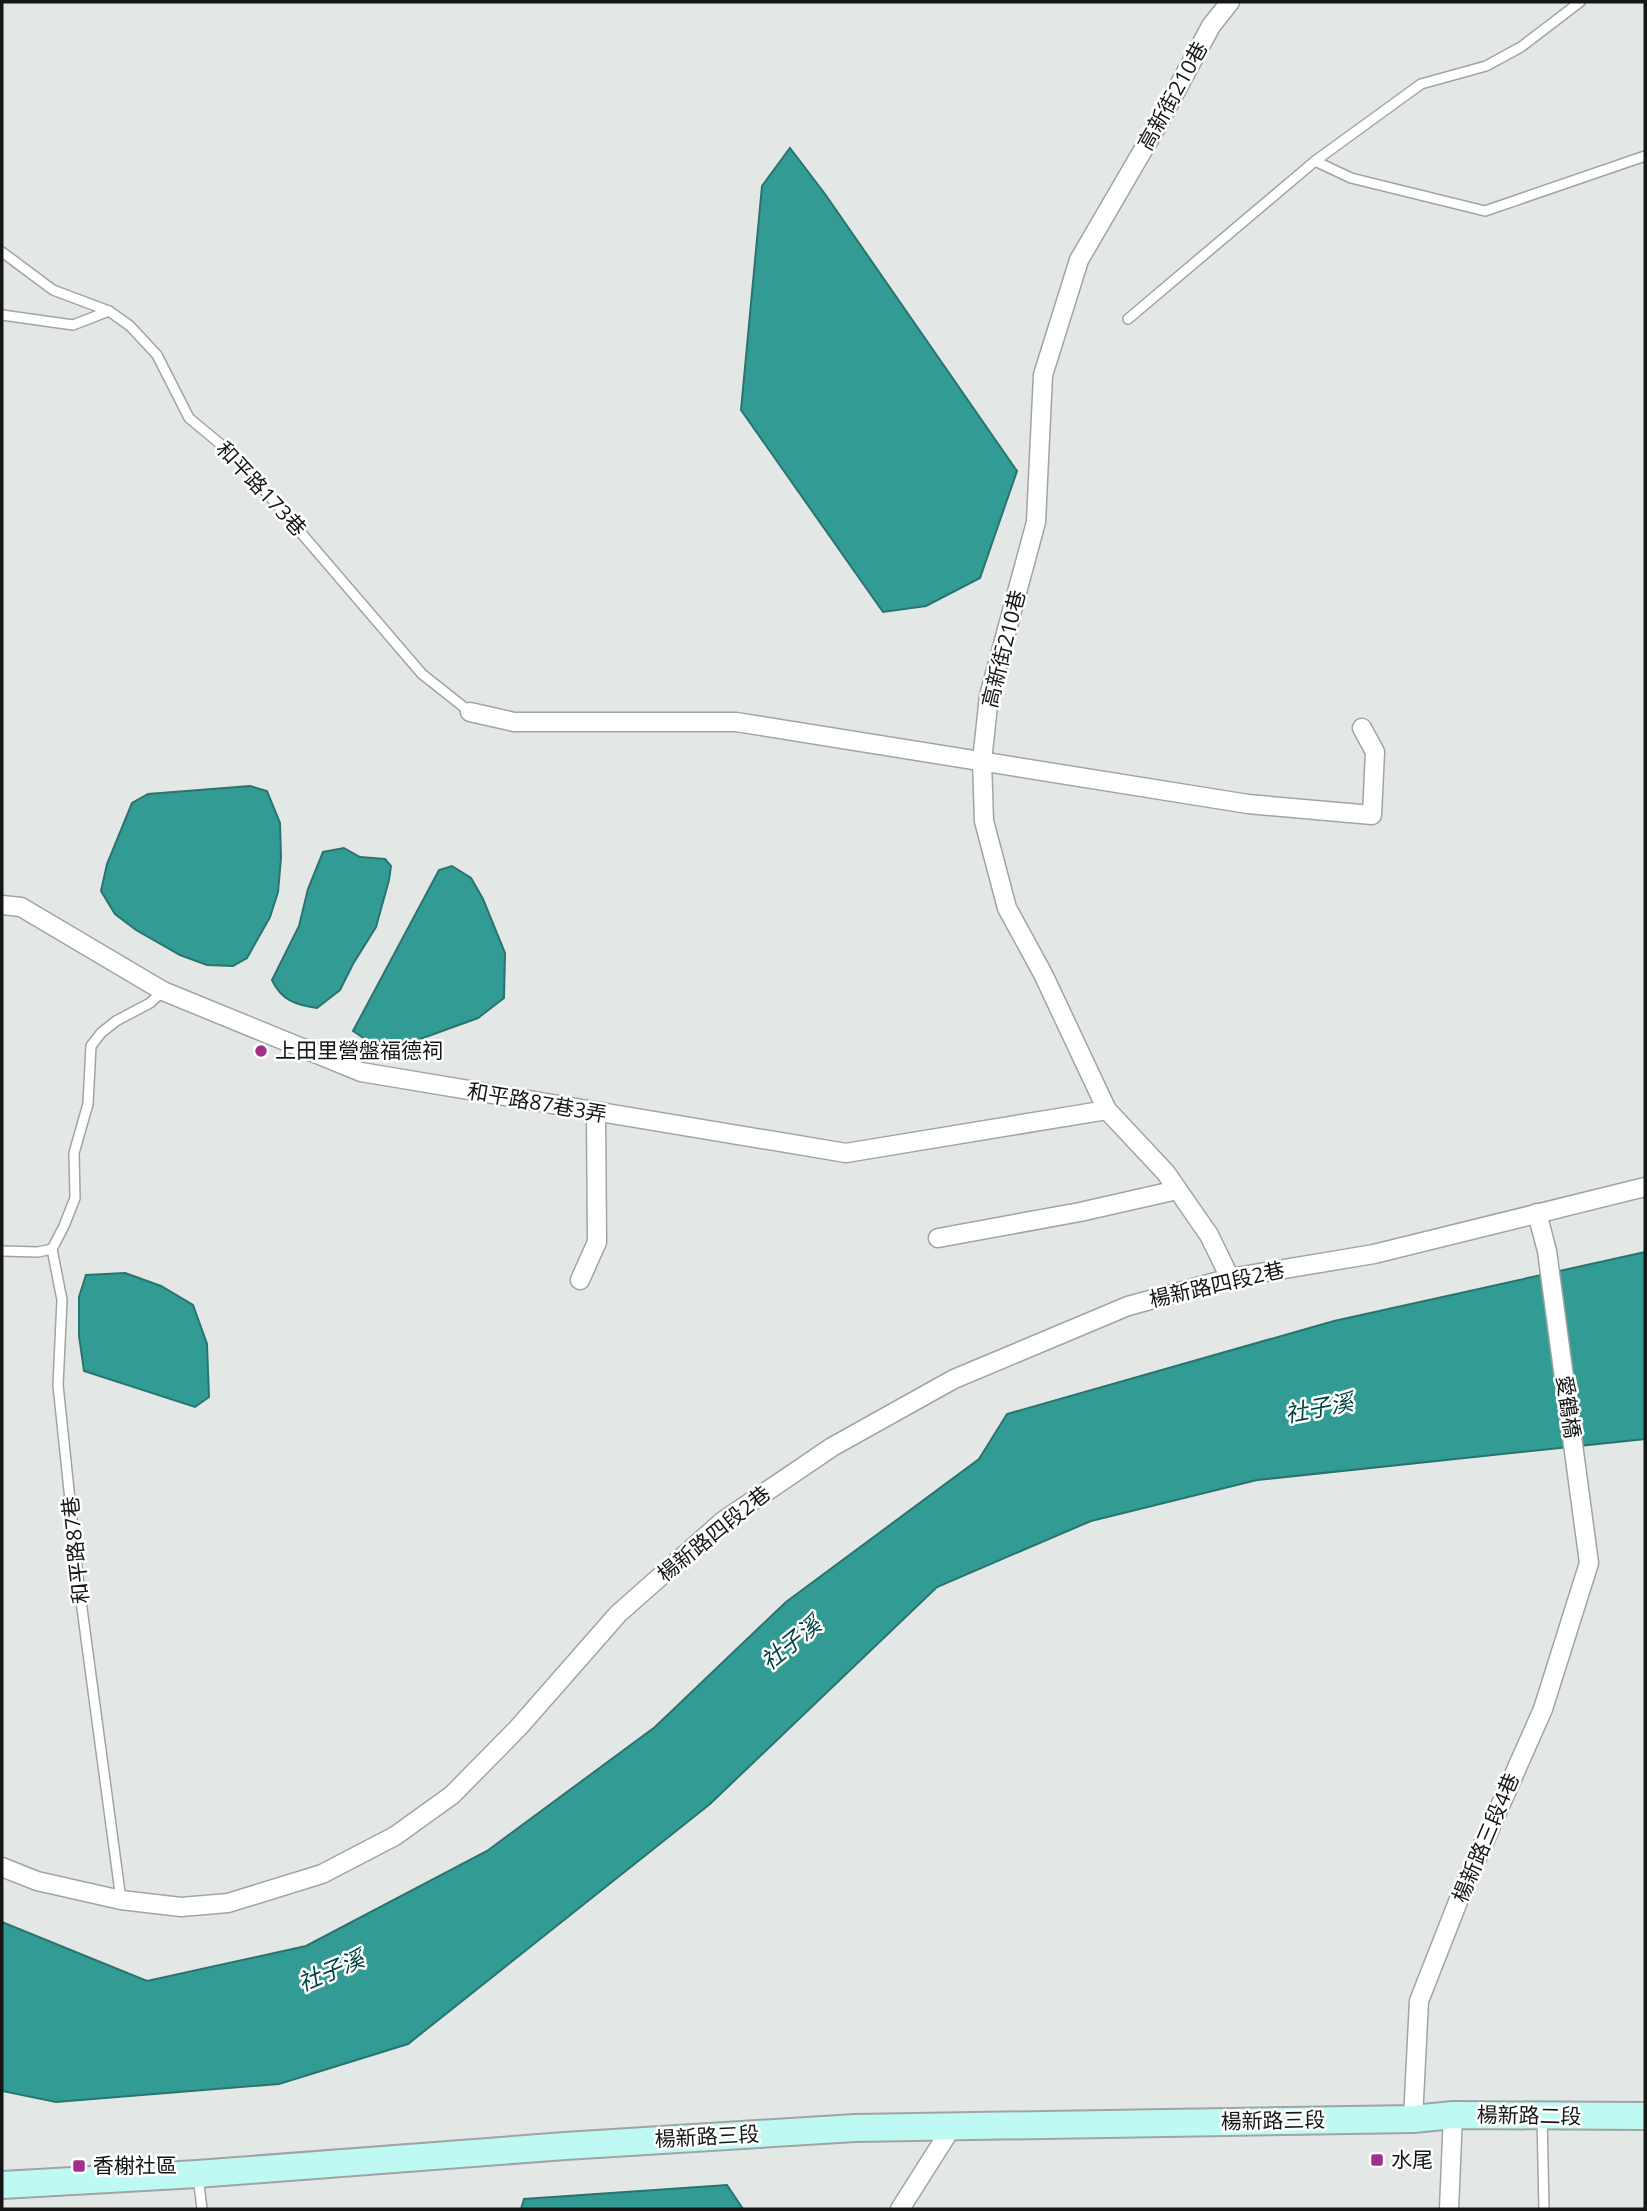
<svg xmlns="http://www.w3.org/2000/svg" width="1647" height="2211" viewBox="0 0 1647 2211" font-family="'Open Sans','Noto Sans TC',sans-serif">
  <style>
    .water { fill: #329c94; stroke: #29746e; stroke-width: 2 }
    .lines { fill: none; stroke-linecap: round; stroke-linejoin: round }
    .lane-casing { stroke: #a0a5a4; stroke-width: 12 }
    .street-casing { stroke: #a0a5a4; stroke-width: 21 }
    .secondary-casing { stroke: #a0a5a4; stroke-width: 30 }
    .lane { stroke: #fff; stroke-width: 9 }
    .street { stroke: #fff; stroke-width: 18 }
    .secondary { stroke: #bef9f4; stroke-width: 26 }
    .poi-dot { fill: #a22f8a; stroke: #fff; stroke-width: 2.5 }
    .labels { text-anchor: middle; stroke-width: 5; stroke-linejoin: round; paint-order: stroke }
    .street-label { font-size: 21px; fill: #151716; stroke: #fff }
    .poi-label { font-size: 21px; fill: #151716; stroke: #fff; text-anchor: start }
    .water-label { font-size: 23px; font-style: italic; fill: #00433e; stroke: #fff }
  </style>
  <rect width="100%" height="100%" fill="#e3e8e7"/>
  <g class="water">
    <polygon points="790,148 825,194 1017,471 980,578 926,606 883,612 741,410 762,186"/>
    <polygon points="250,786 267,791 280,823 281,858 278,892 270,917 247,958 233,966 207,965 180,955 136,930 115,914 101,891 107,864 132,803 148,794"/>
    <path d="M344,848L360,857L385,859L391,866L389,880L376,927L353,964L340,990L317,1008C296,1005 281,1000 272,980L299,926L308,889L323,852Z"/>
    <polygon points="452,866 471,878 483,899 505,953 504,998 478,1018 390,1050 377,1047 353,1031 439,870"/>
    <polygon points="1645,1252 1645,1439 1257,1480 1091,1521 937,1587 710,1804 408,2044 279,2084 56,2102 2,2091 2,1922 147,1981 306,1946 487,1851 655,1727 786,1602 979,1459 1007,1414 1334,1321"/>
    <polygon points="125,1273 161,1286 193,1305 207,1344 209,1397 195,1407 84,1371 79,1336 79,1297 86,1275"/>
    <polygon points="727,2185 743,2209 521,2209 524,2199"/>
  </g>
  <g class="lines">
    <g class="lane-casing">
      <g id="lane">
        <polyline points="1315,161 1351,178 1485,211 1645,156"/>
        <polyline points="2,252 53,290 109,311"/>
        <polyline points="2,315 73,325 109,311 130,326 157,355 189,418 236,457 422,674 470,712"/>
        <polyline points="1128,319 1315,161 1421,84 1486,66 1521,47 1580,2"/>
        <polyline points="52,1249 64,1226 75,1198 74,1153 88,1104 91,1046 101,1033 116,1021 150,1003 163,991"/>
        <polyline points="2,1251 38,1252 52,1249 62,1300 58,1385 79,1586 121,1900"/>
        <polyline points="1542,2117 1544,2209"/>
        <polyline points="198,2176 202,2209"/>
      </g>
    </g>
    <g class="street-casing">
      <g id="street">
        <polyline points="470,712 514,722 736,722 1248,804 1372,815 1375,752 1362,728"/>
        <polyline points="2,905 21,907 163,991 361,1072 846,1153 1107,1110"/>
        <polyline points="938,1238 1080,1212 1177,1190"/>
        <polyline points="1230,1278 1209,1235 1166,1173 1107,1110 1043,974 1007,908 984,821 982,761 989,696 1036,522 1043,375 1079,260 1157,126 1211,26 1230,2"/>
        <polyline points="580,1280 597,1242 596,1113"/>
        <polyline points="2,1867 37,1881 121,1900 181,1907 228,1903 322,1874 395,1836 452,1795 518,1728 618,1614 723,1521 832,1447 954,1379 1128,1306 1230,1278 1374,1254 1645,1187"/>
        <polyline points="1413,2119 1419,2001 1461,1894 1543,1709 1589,1563 1547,1251 1537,1213"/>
        <polyline points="900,2209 952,2127"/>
        <polyline points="1449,2209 1453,2115"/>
      </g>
    </g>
    <g class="secondary-casing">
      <polyline id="secondary" points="2,2185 197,2174 565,2146 855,2128 1413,2119 1453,2115 1645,2116"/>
    </g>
    <use href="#lane" class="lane"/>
    <use href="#street" class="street"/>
    <use href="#secondary" class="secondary"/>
  </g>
  <g class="poi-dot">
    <circle cx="261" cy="1051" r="7"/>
    <rect x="1370" y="2153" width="14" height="14" rx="3.5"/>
    <rect x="72" y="2159" width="14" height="14" rx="3.5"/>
  </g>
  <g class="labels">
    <g class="street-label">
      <text transform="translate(1173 96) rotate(-61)" y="7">高新街210巷</text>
      <text transform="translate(261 489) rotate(47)" y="7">和平路173巷</text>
      <text transform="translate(1004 649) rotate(-76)" y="7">高新街210巷</text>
      <text transform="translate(537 1103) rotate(10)" y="7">和平路87巷3弄</text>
      <text transform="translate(1217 1285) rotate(-13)" y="7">楊新路四段2巷</text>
      <text transform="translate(1568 1407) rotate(82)" y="7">愛鶴橋</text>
      <text transform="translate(714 1534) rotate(-39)" y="7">楊新路四段2巷</text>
      <text transform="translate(76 1550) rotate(-96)" y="7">和平路87巷</text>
      <text transform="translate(1486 1838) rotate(-67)" y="7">楊新路三段4巷</text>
      <text transform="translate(1529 2116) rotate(1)" y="7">楊新路二段</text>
      <text transform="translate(1273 2121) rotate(-1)" y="7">楊新路三段</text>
      <text transform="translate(707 2137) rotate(-3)" y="7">楊新路三段</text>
    </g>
    <g class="poi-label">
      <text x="275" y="1058">上田里營盤福德祠</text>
      <text x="1391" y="2167">水尾</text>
      <text x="93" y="2173">香榭社區</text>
    </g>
    <g class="water-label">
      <text transform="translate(1319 1408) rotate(-11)" y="8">社子溪</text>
      <text transform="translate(791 1643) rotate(-39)" y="8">社子溪</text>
      <text transform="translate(331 1971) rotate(-23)" y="8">社子溪</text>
    </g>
  </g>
  <rect width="1647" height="2211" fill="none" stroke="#151716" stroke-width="7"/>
</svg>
